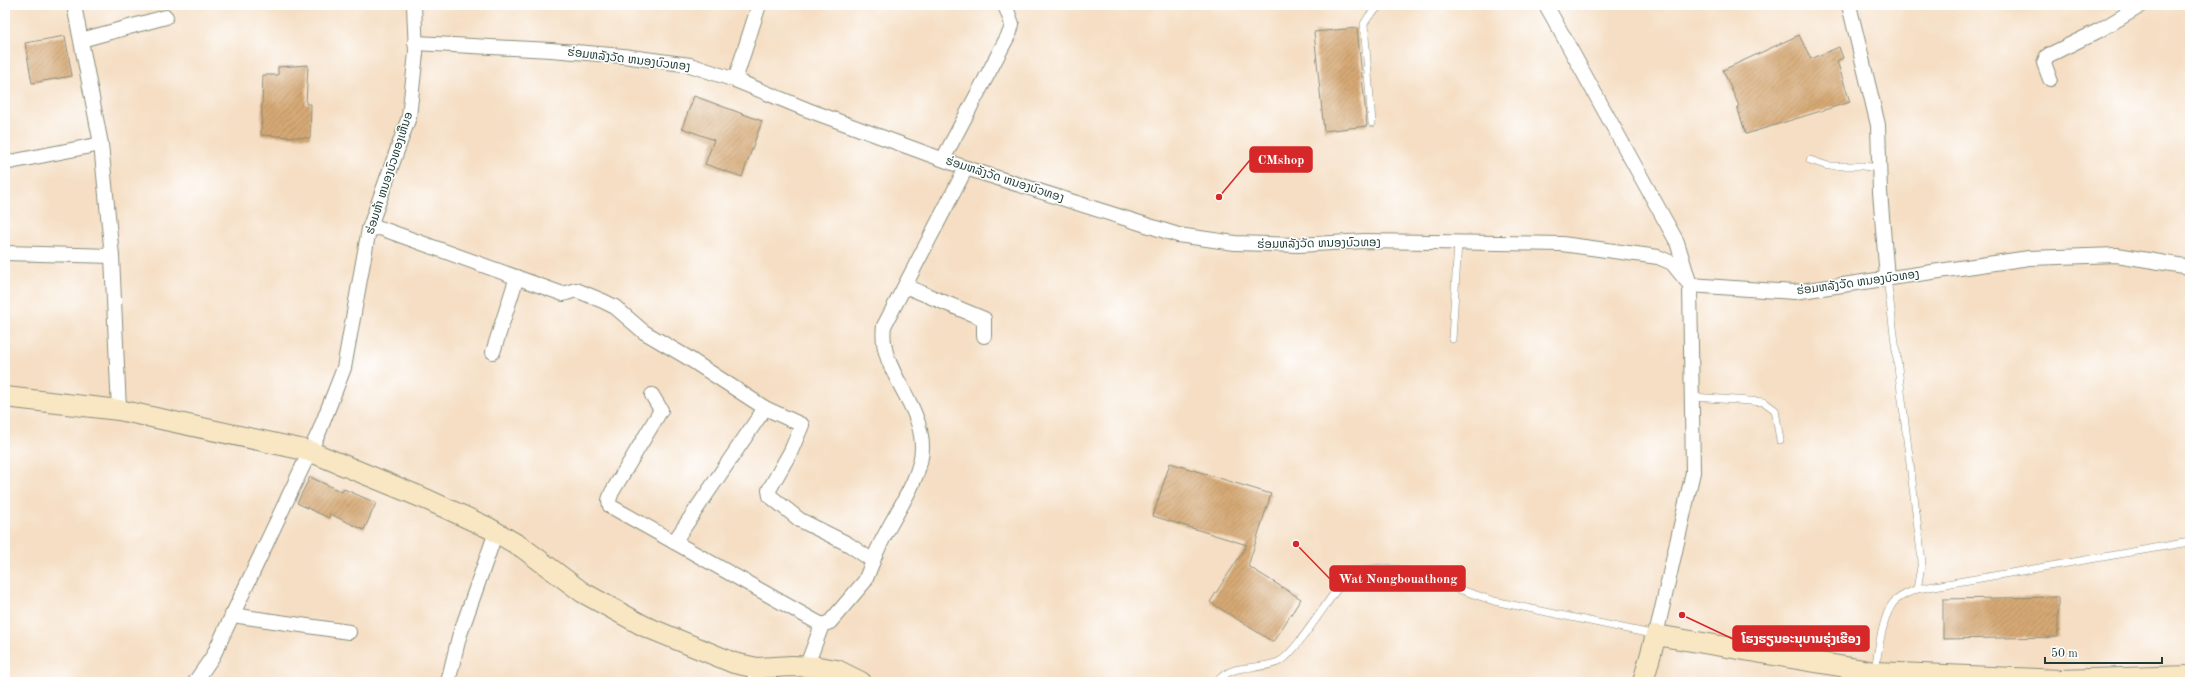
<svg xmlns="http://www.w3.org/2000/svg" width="2195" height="687" viewBox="0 0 2195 687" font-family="'Old Standard TT','Noto Sans Lao',serif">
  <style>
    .building { fill: url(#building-hatch) }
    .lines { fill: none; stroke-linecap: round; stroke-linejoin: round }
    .lane-casing { stroke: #8a8e7c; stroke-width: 8 }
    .street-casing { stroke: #8a8e7c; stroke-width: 16 }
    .secondary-casing { stroke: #8a8e7c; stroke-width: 22 }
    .lane { stroke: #fff; stroke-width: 7 }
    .street { stroke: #fff; stroke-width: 14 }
    .secondary { stroke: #f9e7c3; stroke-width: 20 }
    .labels { text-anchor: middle; stroke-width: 3; stroke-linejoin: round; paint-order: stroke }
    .street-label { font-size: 12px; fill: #1f3d34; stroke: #fff }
    .leader { fill: none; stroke: #d62828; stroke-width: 1.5 }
    .callout-dot { fill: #d62828; stroke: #fff; stroke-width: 1.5 }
    .callout { fill: #d62828; stroke: #d62828; stroke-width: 1.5 }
    .callout-label { font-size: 13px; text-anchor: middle; font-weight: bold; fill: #fff }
  </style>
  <defs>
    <pattern id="building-hatch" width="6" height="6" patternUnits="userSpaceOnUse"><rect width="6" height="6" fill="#d6a975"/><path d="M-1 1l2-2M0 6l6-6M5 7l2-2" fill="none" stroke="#ad8b61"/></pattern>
  </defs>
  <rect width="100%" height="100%" fill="#fff"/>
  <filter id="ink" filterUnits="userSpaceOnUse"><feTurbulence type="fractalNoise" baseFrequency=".025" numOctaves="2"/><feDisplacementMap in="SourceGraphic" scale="8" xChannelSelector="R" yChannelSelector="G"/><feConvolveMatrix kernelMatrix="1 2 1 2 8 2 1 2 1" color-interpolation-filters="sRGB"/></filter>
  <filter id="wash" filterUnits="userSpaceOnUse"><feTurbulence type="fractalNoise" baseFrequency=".012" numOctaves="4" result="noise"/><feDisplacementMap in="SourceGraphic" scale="16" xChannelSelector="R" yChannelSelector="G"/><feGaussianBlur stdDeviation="0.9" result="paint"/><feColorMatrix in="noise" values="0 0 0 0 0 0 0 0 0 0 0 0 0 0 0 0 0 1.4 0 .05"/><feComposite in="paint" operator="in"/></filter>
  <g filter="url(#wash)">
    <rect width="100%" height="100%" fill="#f5dec3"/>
    <g id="blocks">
      <g class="building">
        <polygon points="1357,28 1367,126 1324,131 1314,32"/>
        <polygon points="1799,35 1811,59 1839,47 1843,58 1837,61 1850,102 1746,134 1737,107 1739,106 1723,70"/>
        <polygon points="65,36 72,76 32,83 25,43"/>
        <polygon points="308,65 306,104 311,104 310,138 261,135 263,75 278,75 278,67"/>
        <polygon points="694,96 762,121 742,177 705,164 714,140 682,128"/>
        <polygon points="1170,463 1271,494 1248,566 1301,599 1273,642 1210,602 1247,545 1153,516"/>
        <polygon points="310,477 342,492 344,489 376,503 364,530 330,514 329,518 297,503"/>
        <polygon points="2058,597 2058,637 1943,639 1943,599"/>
      </g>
    </g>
  </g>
  <g filter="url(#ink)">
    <use href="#blocks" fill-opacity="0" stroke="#8a8e7c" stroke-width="1"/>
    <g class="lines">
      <g class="lane-casing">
        <g id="lane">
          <polyline points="1372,123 1364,24 1369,16 1381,5"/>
          <polyline points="1810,160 1828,166 1862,166 1881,168"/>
          <polyline points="1452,339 1458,242"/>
          <polyline points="1692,397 1764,402 1775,410 1780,440"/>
          <polyline points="1917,589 2190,542"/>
          <path d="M1217,682C1233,661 1259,672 1280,661C1295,654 1330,596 1345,579L1371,569L1384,568L1402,570L1494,601L1656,635"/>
          <path d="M1873,682C1877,662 1881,618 1893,603C1899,596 1908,593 1917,589L1922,561L1887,278"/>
        </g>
      </g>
      <g class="street-casing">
        <g id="street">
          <polyline points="74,5 101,144 112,256 119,410"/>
          <polyline points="1546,5 1677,242 1690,285 1693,472 1656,635"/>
          <polyline points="1849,5 1878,125 1880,192 1887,278"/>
          <polyline points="81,40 166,17"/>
          <polyline points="415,43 551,50 623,56 690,65 735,80 808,110 966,168 1178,235 1235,243 1299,245 1364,241 1562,244 1658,257 1672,263 1690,285 1794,292 2029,258 2117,255 2190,267"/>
          <polyline points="2050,79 2044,63 2047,56 2100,30 2142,5"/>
          <polyline points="735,80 759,5"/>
          <polyline points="943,159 1010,32 1012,24 1005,5"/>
          <polyline points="5,163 101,144"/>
          <polyline points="369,229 380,228 563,294 576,290 603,301 615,307 644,332 685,356 765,408 674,542"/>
          <polyline points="5,253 112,256"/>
          <polyline points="905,286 984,319 984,336"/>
          <polyline points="493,352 517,277"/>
          <polyline points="652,395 661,410 612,492 609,500 610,506 822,625"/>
          <polyline points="765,408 802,425 791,451 769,490 770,496 800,520 848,544 873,561 865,581 830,622 822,625 807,665"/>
          <path d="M873,561C885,525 923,482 922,446C921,400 878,370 884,326L966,168"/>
          <polyline points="232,615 349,632"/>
          <polyline points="195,682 213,656 319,432 344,368 369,229 409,117 416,53 414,5"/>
          <polyline points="448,682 459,637 496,532"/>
          <polyline points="754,682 757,668"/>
        </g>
      </g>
      <g class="secondary-casing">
        <g id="secondary">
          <polyline points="5,397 119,410 309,451 428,500 489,528 523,548 582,592 644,626 734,663 757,668 792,666 819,667 837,670 861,682"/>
          <polyline points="1643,682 1656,635 1875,672 2059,680 2190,676"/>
        </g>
      </g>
      <use href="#lane" class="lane"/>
      <use href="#street" class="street"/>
      <use href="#secondary" class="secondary"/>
    </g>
  </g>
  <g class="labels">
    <g class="street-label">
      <text transform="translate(629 59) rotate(7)" y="4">ຮ່ອມຫລັງວັດ ຫນອງບົວທອງ</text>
      <text transform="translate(389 173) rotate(-72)" y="4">ຮ່ອມຫ້າ ຫນອງບົວທອງເຫືນອ</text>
      <text transform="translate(1005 179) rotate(18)" y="4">ຮ່ອມຫລັງວັດ ຫນອງບົວທອງ</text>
      <text transform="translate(1319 243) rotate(-1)" y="4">ຮ່ອມຫລັງວັດ ຫນອງບົວທອງ</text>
      <text transform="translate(1858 282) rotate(-8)" y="4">ຮ່ອມຫລັງວັດ ຫນອງບົວທອງ</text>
    </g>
  </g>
  <path class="leader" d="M1219 197L1250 160M1296 544L1330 579M1682 615L1733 639"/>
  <g class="callout-dot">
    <circle cx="1219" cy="197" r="4"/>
    <circle cx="1296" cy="544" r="4"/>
    <circle cx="1682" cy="615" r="4"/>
  </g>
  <g class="callout">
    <rect x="1250" y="147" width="62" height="25" rx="4"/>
    <rect x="1330" y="566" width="135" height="25" rx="4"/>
    <rect x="1733" y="626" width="136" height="25" rx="4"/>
  </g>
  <g class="callout-label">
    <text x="1281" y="164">CMshop</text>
    <text x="1398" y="583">Wat Nongbouathong</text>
    <text x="1801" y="643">ໂຮງຮຽນອະນຸບານຮຸ່ງເຮືອງ</text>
  </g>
  <rect width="2195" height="687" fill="none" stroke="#fff" stroke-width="20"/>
  <path d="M2045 657v6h117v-6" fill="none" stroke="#1f3d34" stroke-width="2"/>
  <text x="2051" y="657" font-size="12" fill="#1f3d34" stroke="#ffffff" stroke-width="3" paint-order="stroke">50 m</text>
</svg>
